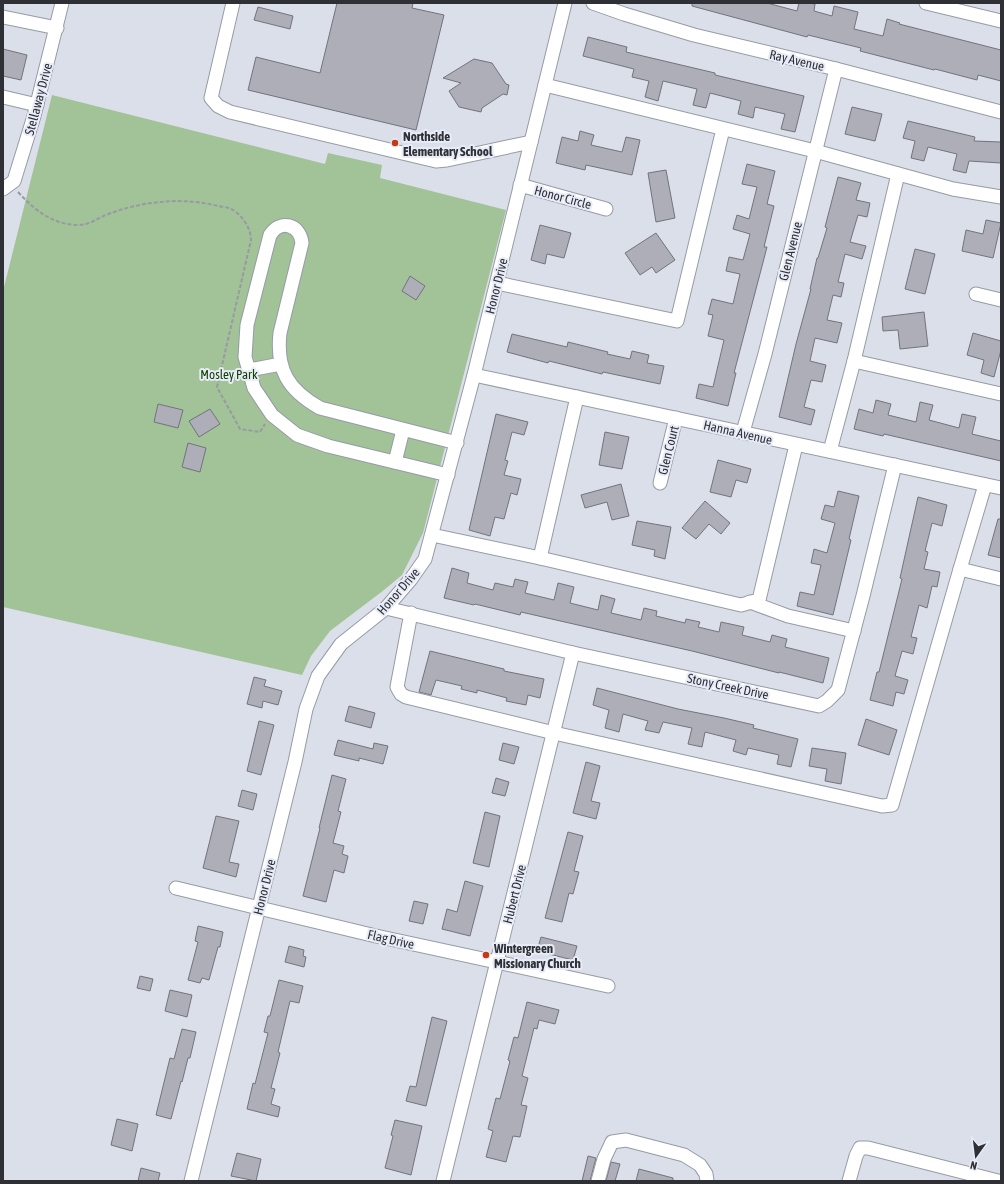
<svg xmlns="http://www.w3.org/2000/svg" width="1004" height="1184" viewBox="0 0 1004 1184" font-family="'Asap Condensed',sans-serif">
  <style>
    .green { fill: #a2c298 }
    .building { fill: #aeaeb9; stroke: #73737d }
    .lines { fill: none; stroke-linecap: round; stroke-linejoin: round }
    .minor-casing { stroke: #979ba6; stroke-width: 15 }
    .path { stroke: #979aa2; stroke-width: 2; stroke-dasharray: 4 2; stroke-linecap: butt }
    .minor { stroke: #fff; stroke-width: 13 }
    .poi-dot { fill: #c43b11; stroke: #e8ecf8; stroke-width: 1.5 }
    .labels { text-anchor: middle; stroke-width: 4; stroke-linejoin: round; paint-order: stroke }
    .street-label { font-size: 13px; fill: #2f3035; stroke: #e8ecf8 }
    .poi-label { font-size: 13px; font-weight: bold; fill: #2f3035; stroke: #e8ecf8; text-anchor: start }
    .park-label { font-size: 13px; fill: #124200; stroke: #e8ecf8 }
  </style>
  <rect width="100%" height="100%" fill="#dbdfea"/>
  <polygon class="green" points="52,95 325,164 328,153 382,165 380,178 506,210 423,533 402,575 384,590 330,631 311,656 302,675 3,607 3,291"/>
  <g class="building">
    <polygon points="337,3 413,3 412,8 444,15 416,130 248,90 256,57 320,73"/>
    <polygon points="692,3 767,3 797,11 799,3 809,3 815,4 814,11 832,16 834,6 858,12 854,29 883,36 887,19 900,23 899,24 1001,50 1001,81 978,75 977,80 935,69 934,70 860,51 861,48 808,35 807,37 692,6"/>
    <polygon points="258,7 293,16 290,29 254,20"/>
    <polygon points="588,37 627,47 626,52 715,73 715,75 804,96 795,132 781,129 785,114 755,107 753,118 738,114 741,101 710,93 706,108 693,105 697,89 663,81 658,101 645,97 649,81 632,77 634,69 583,56"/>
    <polygon points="3,49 27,55 21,80 3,76"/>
    <polygon points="474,59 492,63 506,84 509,85 507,95 503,94 482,108 481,112 459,107 449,91 461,83 443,78"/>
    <polygon points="852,107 882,114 875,141 845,134"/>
    <polygon points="908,121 975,137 974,141 1001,142 1001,163 969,161 966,173 953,170 957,154 928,147 924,161 911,158 915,141 903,138"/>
    <polygon points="580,131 594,135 591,145 622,152 626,137 640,140 632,175 586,165 585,170 556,163 562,137 578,141"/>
    <polygon points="747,164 775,171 767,204 774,206 764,247 767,247 734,373 736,373 728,406 696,398 699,384 713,387 724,340 708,336 713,315 708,314 712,299 733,304 740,274 726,271 729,257 743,260 750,234 733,229 737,215 749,219 757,187 742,184"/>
    <polygon points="666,170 675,218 656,222 648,173"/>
    <polygon points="838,177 861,183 856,200 870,203 867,217 858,215 850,242 866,246 862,259 845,254 838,282 844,283 841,297 833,295 827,320 842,323 837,343 815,338 810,361 826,365 822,382 811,380 804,407 815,410 811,425 779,417 796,344 811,289 810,289 817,258 818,258 827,228 825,227"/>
    <polygon points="986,220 1001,223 993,258 962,251 966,230 983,234"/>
    <polygon points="540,225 571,233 564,258 547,254 545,264 531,260"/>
    <polygon points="656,233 675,260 656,273 652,267 640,275 625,253"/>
    <polygon points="915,249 935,254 925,294 905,289"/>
    <polygon points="410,276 425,286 416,300 402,291"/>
    <polygon points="924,312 928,346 900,349 898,330 883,331 882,317"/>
    <polygon points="973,333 1001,341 1001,350 994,377 981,373 984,360 967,355"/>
    <polygon points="512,334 567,347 568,342 608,352 607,354 630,359 632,351 649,355 647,363 664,366 660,384 603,372 602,374 549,361 548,363 507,352"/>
    <polygon points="876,400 891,404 888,415 916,422 920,402 933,405 929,420 959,428 962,414 976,417 972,434 1001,441 1001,461 884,434 883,436 854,429 859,409 873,413"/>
    <polygon points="158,404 183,410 178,428 154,422"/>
    <polygon points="210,409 220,424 199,437 189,421"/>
    <polygon points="496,414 528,422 524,435 512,432 505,460 508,461 504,475 521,479 517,495 511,493 504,519 495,517 490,536 469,530"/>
    <polygon points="605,432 629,437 622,469 599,465"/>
    <polygon points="188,443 206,448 200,472 182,467"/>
    <polygon points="718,460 751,469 747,483 736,480 731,497 710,492"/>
    <polygon points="621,484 629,516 612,520 607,502 585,508 581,495"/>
    <polygon points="838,491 859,496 849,539 851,540 833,615 797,606 800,592 814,595 821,565 811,563 814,549 827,553 835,523 821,519 825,505 834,507"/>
    <polygon points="918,497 947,505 942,526 932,523 925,551 928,552 924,569 940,572 937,587 932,586 927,608 919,605 911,637 917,638 913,654 902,651 895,676 908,680 904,694 896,692 893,706 870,700 877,672 879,672 902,579 900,578"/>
    <polygon points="705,501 730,523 721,534 709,524 696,539 682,528"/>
    <polygon points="998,519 1001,519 1001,558 988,555"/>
    <polygon points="637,521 671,527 665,559 654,556 655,550 632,545"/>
    <polygon points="452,568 469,573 467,583 493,590 495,583 513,587 515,579 528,582 525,593 554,600 558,583 574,587 570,603 598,610 601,595 615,599 611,613 641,620 644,608 657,611 656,616 685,623 686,619 700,622 698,627 719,632 721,622 744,627 742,635 770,642 772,635 787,639 785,647 829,658 823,683 779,672 779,673 692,651 521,612 520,615 475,604 474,605 444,598"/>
    <polygon points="430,651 504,669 504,671 544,679 540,698 528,695 526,705 506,701 507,698 477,690 477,693 461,689 462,686 436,680 431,695 419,692"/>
    <polygon points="254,677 266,680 264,686 282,691 278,705 263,701 262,708 247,704"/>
    <polygon points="597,688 678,709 724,718 754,725 753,728 798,739 791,767 777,764 779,755 748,748 746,755 733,751 736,740 705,732 702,747 688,744 692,728 663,722 659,733 645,730 648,721 623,714 619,732 605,728 609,710 593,705"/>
    <polygon points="349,706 375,713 371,728 345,721"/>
    <polygon points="866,719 897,730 889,755 858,745"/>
    <polygon points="259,721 274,725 261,775 247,771"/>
    <polygon points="338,740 373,749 374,743 388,746 383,764 359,758 359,761 334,755"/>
    <polygon points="503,743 519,747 514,764 499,760"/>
    <polygon points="812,748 846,753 841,784 825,781 827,769 809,766"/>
    <polygon points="586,762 600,766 591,801 600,803 596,819 573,813"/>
    <polygon points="332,775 346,779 338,811 341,812 333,843 344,846 342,854 348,856 344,873 334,870 326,902 303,896 320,828 319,828"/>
    <polygon points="496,778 509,782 505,796 492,793"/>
    <polygon points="242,790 257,794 253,810 238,806"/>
    <polygon points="485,812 500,816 489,867 473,863"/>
    <polygon points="216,816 239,821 229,862 239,864 236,877 203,868"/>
    <polygon points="568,832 583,836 574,871 579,872 573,894 569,893 562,922 545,918"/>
    <polygon points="465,881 483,886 470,936 442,929 447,909 457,912"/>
    <polygon points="414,901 428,904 423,924 409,921"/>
    <polygon points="198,926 223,932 220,947 218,947 209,980 202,978 200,983 188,980 198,942 195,941"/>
    <polygon points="541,937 577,946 573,960 537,951"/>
    <polygon points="289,946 304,950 303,956 306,957 304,967 285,962"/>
    <polygon points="140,976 153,979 150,991 137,988"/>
    <polygon points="279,980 303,986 299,1003 290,1001 278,1052 280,1053 271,1088 275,1089 271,1104 280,1107 278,1117 247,1109 253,1083 255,1084 268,1033 264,1032 268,1016 270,1016"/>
    <polygon points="170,990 192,995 187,1017 165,1011"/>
    <polygon points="527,1002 559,1010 555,1024 539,1020 537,1029 534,1028 522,1076 528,1078 521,1105 527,1106 520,1137 513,1136 506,1162 486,1157 493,1131 488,1129 496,1098 500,1099 510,1061 508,1060 514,1037 518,1038"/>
    <polygon points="432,1017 447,1021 426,1106 406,1101 410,1086 416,1087"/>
    <polygon points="182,1029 196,1032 190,1058 188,1058 182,1082 181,1081 171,1119 156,1115 170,1058 174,1059"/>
    <polygon points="117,1119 138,1124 132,1151 111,1145"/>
    <polygon points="395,1120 422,1126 411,1175 385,1168 393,1136 391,1135"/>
    <polygon points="237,1153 261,1159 256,1181 231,1176"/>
    <polygon points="588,1156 596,1158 590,1181 582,1181"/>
    <polygon points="611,1162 620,1164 615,1181 606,1181"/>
    <polygon points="141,1168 160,1173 158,1181 138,1181"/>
    <polygon points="639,1169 673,1178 673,1181 636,1181"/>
  </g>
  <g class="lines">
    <g class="minor-casing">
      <g id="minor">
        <polyline points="233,3 211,98 218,106 230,112 436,161 447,160 531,142"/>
        <polyline points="593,3 624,14 694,35 836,69 1001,112"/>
        <polyline points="926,3 1001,21"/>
        <polyline points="3,17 57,28"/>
        <polyline points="545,85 815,151 953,189 1001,197"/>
        <polyline points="3,97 37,105"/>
        <polyline points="520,185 606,209"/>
        <polyline points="3,189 14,181 34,116 62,3"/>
        <polyline points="497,283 677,321 723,129"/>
        <polyline points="976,294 1001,300"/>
        <polyline points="854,361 1001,394"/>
        <polyline points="249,370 281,364"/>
        <polyline points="474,375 1001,488"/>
        <polyline points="743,432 765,354 836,69"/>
        <polyline points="830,451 854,361 898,174"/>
        <polyline points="395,462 403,430"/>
        <path d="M448,475L328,446L297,435L272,415L254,388L245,357L247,325L270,235C280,219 300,224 302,243L280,333C276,370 288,390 320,408L457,443"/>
        <polyline points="660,483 676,418"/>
        <polyline points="432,535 540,558 741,605 759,600 796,445"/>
        <polyline points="540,558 577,397"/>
        <polyline points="960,569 1001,579"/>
        <polyline points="750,602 788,616 854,631"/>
        <polyline points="386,608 573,653 819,706 827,701 838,690 863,596 895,465"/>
        <polyline points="411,613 397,687 401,694 406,697 554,733 882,806 892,805 960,569 985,485"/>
        <polyline points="176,888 376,936 608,986"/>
        <polyline points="191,1181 295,762 306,709 318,676 341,644 386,608 411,579 425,559 474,375 565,3"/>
        <polyline points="443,1181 573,653"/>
        <polyline points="598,1181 604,1159 612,1142 626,1140 684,1155 700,1165 706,1174 707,1181"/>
        <polyline points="849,1181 856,1156 860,1148 868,1148 998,1181"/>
      </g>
    </g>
    <path class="path" d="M18,192C35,210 51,224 77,225C92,225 98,217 111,213C144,201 184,197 218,206C223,207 229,207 233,210C243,216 251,229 251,240L217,387L240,429L260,432L265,424"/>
    <use href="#minor" class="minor"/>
  </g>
  <g class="poi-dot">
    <circle cx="395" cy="143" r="4"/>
    <circle cx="486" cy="955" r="4"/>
  </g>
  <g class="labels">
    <g class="street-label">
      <text transform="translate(797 60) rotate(13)" y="5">Ray Avenue</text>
      <text transform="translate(38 99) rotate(-75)" y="5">Stellaway Drive</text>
      <text transform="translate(563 197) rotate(15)" y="5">Honor Circle</text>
      <text transform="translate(790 251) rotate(-76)" y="5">Glen Avenue</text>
      <text transform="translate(496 286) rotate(-76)" y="5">Honor Drive</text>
      <text transform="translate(738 432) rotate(13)" y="5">Hanna Avenue</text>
      <text transform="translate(668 450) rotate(-76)" y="5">Glen Court</text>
      <text transform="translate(398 591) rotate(-49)" y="5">Honor Drive</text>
      <text transform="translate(728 686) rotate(12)" y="5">Stony Creek Drive</text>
      <text transform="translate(264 887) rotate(-76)" y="5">Honor Drive</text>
      <text transform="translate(514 894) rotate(-76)" y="5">Hubert Drive</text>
      <text transform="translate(391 939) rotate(13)" y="5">Flag Drive</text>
    </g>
    <g class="poi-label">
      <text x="403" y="141">Northside<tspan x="403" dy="15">Elementary School</tspan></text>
      <text x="494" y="953">Wintergreen<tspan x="494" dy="15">Missionary Church</tspan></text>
    </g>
    <g class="park-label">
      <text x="229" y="379">Mosley Park</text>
    </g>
  </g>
  <rect width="1004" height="1184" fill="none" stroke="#2f3035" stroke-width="8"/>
  <g transform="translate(976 1156) rotate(194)" stroke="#e8ecf8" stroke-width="3" paint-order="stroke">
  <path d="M0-3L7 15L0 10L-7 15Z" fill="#2f3035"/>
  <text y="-6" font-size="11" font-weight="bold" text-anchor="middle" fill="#2f3035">N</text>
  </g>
</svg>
